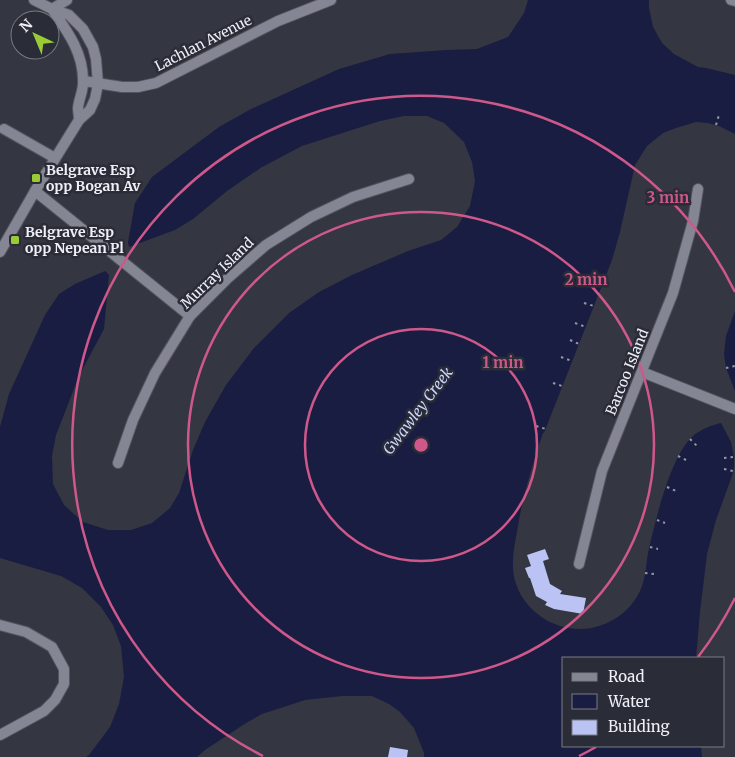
<svg xmlns="http://www.w3.org/2000/svg" width="735" height="757" viewBox="0 0 735 757" font-family="Merriweather,serif">
  <style>
    .water { fill: #1a1d42 }
    .building { fill: #bac3f4 }
    .lines { fill: none; stroke-linecap: round; stroke-linejoin: round }
    .minor-casing { stroke: #53545e; stroke-width: 12 }
    .path { stroke: #9798a2; stroke-width: 2; stroke-dasharray: 2.5 4; stroke-linecap: butt }
    .minor { stroke: #848693; stroke-width: 10 }
    .ring { fill: none; stroke: #cf588a; stroke-width: 2.5 }
    .poi-dot { fill: #9acb34; stroke: #2a2c37; stroke-width: 2 }
    .labels { text-anchor: middle; stroke-width: 5; stroke-linejoin: round; paint-order: stroke }
    .street-label { font-size: 14px; fill: #eeeff7; stroke: #2a2c37 }
    .poi-label { font-size: 14px; font-weight: bold; fill: #eeeff7; stroke: #2a2c37; text-anchor: start }
    .water-label { font-size: 15px; font-style: italic; fill: #ccd4ff; stroke: #2a2c37 }
    .centre { fill: #cf588a; stroke: #2a2c37; stroke-width: 2.5 }
    .ring-label { font-size: 15px; text-anchor: middle; font-weight: bold; fill: #cf588a; stroke: #2a2c37; stroke-width: 5; stroke-linejoin: round; paint-order: stroke }
  </style>
  <rect width="100%" height="100%" fill="#343641"/>
  <g class="water">
    <path d="M528,0H649V8L653,27L662,43L674,54L698,67L706,68L735,75V134L719,126L708,123L696,122L676,128L663,133L647,146L635,165L620,232L612,260L544,433H543C532,466 522,498 517,532C515,542 513,552 513,562C511,599 544,629 580,629C608,629 635,610 643,583C646,573 646,563 648,553C655,523 670,455 694,435C702,429 712,425 721,423L731,442L734,457V467L732,476L716,520L707,554L700,612L696,658H564V746H701L702,757H424V753L414,728L400,712L389,704L372,696H342L305,700L262,714L246,723L205,750L197,757H86L89,755L110,727L119,704L124,677L121,646L113,625L101,607L82,588L61,576L0,558V427L9,394L45,315L59,294L75,284L105,271L109,275L104,329L79,376L56,435L52,456L53,484L64,505L83,522L108,530H131L152,523L170,508L179,493L193,450L205,422L226,385L254,348L289,313L319,292L352,275L408,251L441,240L457,227L470,206L475,181L472,162L464,142L444,123L427,116H404L380,121L302,146L262,167L227,191L193,219L175,230L129,247L128,242L135,203L152,177L219,127L251,109L339,69L390,54L446,50L477,49L508,37L524,13Z"/>
    <polygon points="735,311 735,391 726,368 724,354 726,336"/>
  </g>
  <g class="building">
    <polygon points="545,549 549,559 543,561 550,584 562,591 560,594 586,598 583,614 554,609 545,605 547,602 536,596 530,578 529,578 525,568 531,566 527,555"/>
    <polygon points="390,747 408,750 407,757 388,757"/>
  </g>
  <g class="lines">
    <g class="minor-casing">
      <g id="minor">
        <polyline points="731,0 735,1"/>
        <path d="M52,9C67,31 83,52 83,80C84,90 79,98 78,108C78,111 79,116 79,120"/>
        <polyline points="52,9 67,0"/>
        <polyline points="84,81 122,87 138,87 156,83 278,21 331,0"/>
        <polyline points="4,129 55,158"/>
        <polyline points="35,191 190,316"/>
        <polyline points="0,252 35,191 79,120 90,110 95,99 98,84 96,59 93,47 83,29 69,15 52,9 34,0"/>
        <polyline points="642,372 735,409"/>
        <polyline points="118,463 133,420 155,373 190,316 228,278 266,245 311,217 353,197 409,179"/>
        <polyline points="579,564 602,471 673,293 693,221 698,189"/>
        <polyline points="0,625 26,632 52,647 64,669 64,684 55,700 44,711 0,735"/>
      </g>
    </g>
    <g class="path">
      <polyline points="716,125 719,115"/>
      <polyline points="584,303 594,306"/>
      <polyline points="575,323 586,327"/>
      <polyline points="570,340 579,344"/>
      <polyline points="561,357 572,361"/>
      <polyline points="726,368 735,366"/>
      <polyline points="553,383 562,386"/>
      <polyline points="536,426 546,429"/>
      <polyline points="690,439 697,446"/>
      <polyline points="678,456 686,460"/>
      <polyline points="724,458 734,457"/>
      <polyline points="724,469 733,471"/>
      <polyline points="667,487 676,491"/>
      <polyline points="657,520 665,523"/>
      <polyline points="650,547 658,549"/>
      <polyline points="645,573 654,574"/>
    </g>
    <use href="#minor" class="minor"/>
  </g>
  <g class="ring">
    <circle cx="421" cy="445" r="116"/>
    <circle cx="421" cy="445" r="233"/>
    <path d="M735 598A349 349 0 0 1 698 657M596 747A349 349 0 0 1 579 756M263 756A349 349 0 1 1 735 292"/>
  </g>
  <g class="poi-dot">
    <rect x="31" y="173" width="10" height="10" rx="2.5"/>
    <rect x="10" y="235" width="10" height="10" rx="2.5"/>
  </g>
  <g class="labels">
    <g class="street-label">
      <text transform="translate(203 43) rotate(-27)" y="5">Lachlan Avenue</text>
      <text transform="translate(217 273) rotate(-44)" y="5">Murray Island</text>
      <text transform="translate(627 372) rotate(-68)" y="5">Barcoo Island</text>
    </g>
    <g class="poi-label">
      <text x="46" y="175">Belgrave Esp<tspan x="46" dy="16">opp Bogan Av</tspan></text>
      <text x="25" y="237">Belgrave Esp<tspan x="25" dy="16">opp Nepean Pl</tspan></text>
    </g>
    <g class="water-label">
      <text transform="translate(418 411) rotate(-53)" y="5">Gwawley Creek</text>
    </g>
  </g>
  <circle cx="421" cy="445" r="8" class="centre"/>
  <g class="ring-label">
    <text x="668" y="203">3 min</text>
    <text x="586" y="285">2 min</text>
    <text x="503" y="368">1 min</text>
  </g>
  <rect x="562" y="657" width="162" height="90" fill="#2a2c37" stroke="#787a84"/>
  <rect x="572" y="673" width="25" height="8" fill="#848693" stroke="#787a84"/>
  <text x="608" y="682" font-size="15" fill="#eeeff7">Road</text>
  <rect x="572" y="694" width="25" height="15" fill="#1a1d42" stroke="#787a84"/>
  <text x="608" y="707" font-size="15" fill="#eeeff7">Water</text>
  <rect x="572" y="720" width="25" height="15" fill="#bac3f4" stroke="#787a84"/>
  <text x="608" y="732" font-size="15" fill="#eeeff7">Building</text>
  <g transform="translate(35 35) rotate(316)"><circle r="24" fill="#2a2c37" stroke="#787a84"/>
  <path d="M0-4L9 19L0 12L-9 19Z" fill="#9acb34"/>
  <text y="-8" font-size="14" font-weight="bold" text-anchor="middle" fill="#eeeff7">N</text>
  </g>
</svg>
